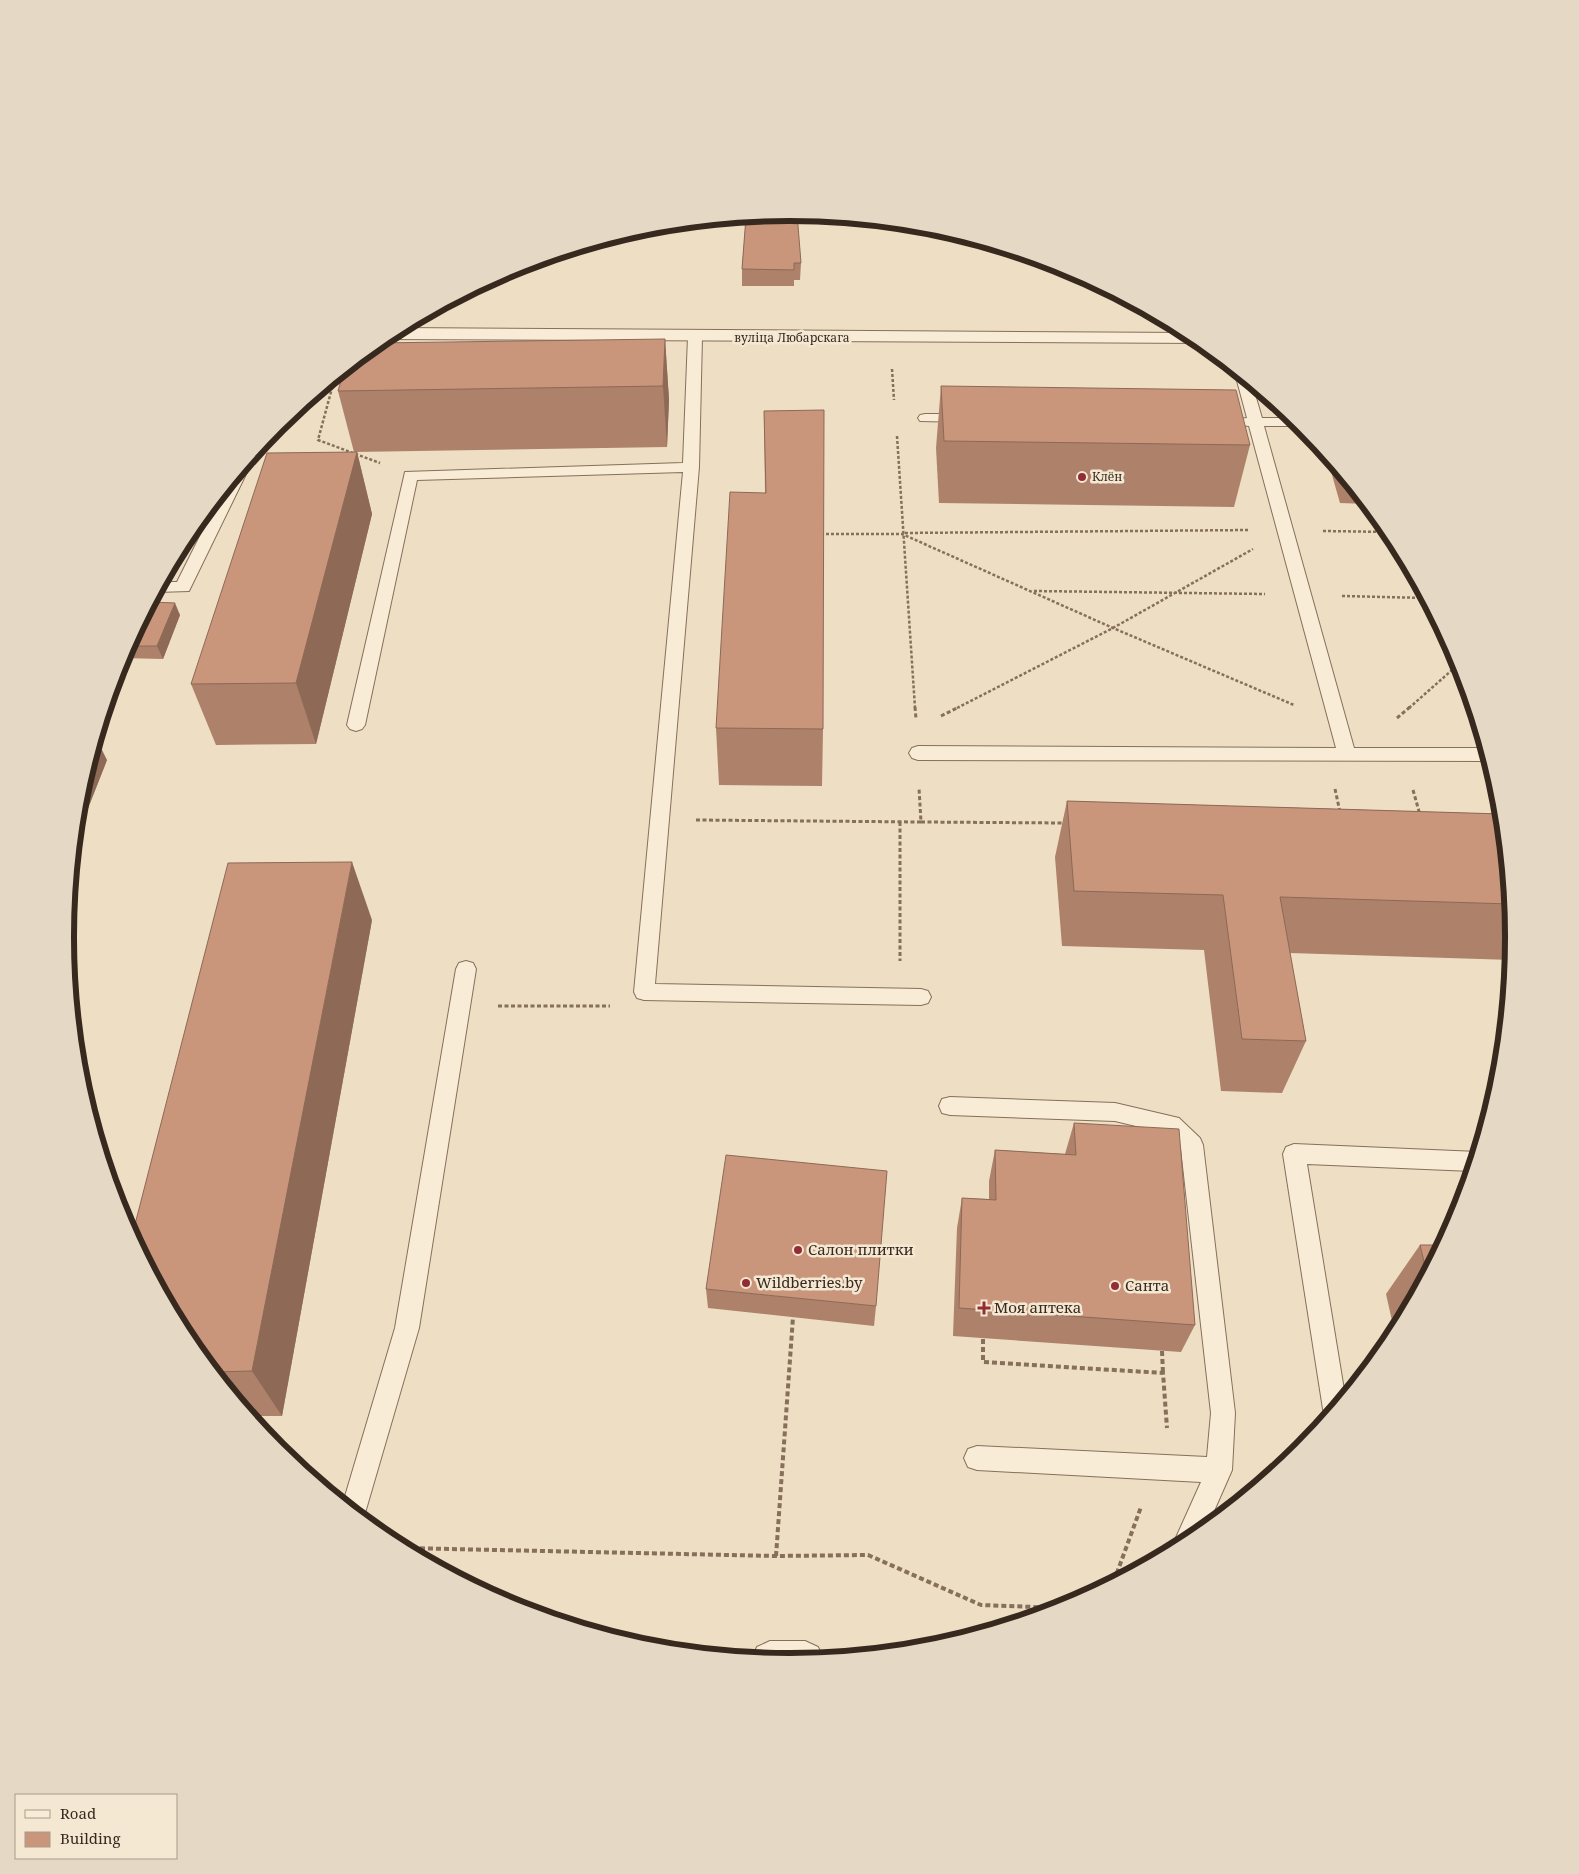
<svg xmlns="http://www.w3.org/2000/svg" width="1579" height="1874" viewBox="0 0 1579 1874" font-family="'Noto Serif',serif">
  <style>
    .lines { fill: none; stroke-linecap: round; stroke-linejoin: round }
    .service-casing { stroke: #866f5b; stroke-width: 2 }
    .minor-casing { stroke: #866f5b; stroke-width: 2 }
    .tertiary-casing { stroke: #866f5b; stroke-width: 2 }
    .path-far2 { stroke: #866f5b; stroke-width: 2.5; stroke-dasharray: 3 2; stroke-linecap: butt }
    .path-far1 { stroke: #866f5b; stroke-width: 3; stroke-dasharray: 4 2.5; stroke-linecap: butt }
    .path { stroke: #866f5b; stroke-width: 4; stroke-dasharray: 5 3; stroke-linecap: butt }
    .service { fill: #f8ecd7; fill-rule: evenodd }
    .minor { fill: #f8ecd7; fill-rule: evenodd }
    .tertiary { fill: #f8ecd7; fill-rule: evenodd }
    .wall { fill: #ad816a }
    .shaded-wall { fill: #8d6956 }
    .building { fill: #c9967b; stroke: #8d6956 }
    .poi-dot { fill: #932d35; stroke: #f4e8d3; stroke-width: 2 }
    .labels { text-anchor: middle; stroke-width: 5; stroke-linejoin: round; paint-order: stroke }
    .far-street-label { font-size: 12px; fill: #37291e; stroke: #f4e8d3 }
    .far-poi-label { font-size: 12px; fill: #37291e; stroke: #f4e8d3; text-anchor: start }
    .poi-label { font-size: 15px; fill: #37291e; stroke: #f4e8d3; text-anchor: start }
    .rim { fill: none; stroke: #37291e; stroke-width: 6 }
  </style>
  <rect width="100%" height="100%" fill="#eddec4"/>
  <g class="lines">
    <g class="service-casing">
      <g id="service">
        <polygon points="695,333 702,337 699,467 655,984 921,989 928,991 931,997 928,1003 921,1005 644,1000 637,998 634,992 683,472 417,480 365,725 362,729 356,731 350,729 347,725 405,472 683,463 688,337"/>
        <polygon points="1238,374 1252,384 1262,418 1293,418 1303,426 1264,426 1354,748 1486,748 1490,761 918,760 912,758 909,753 912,748 918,746 1336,748 1249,426 1239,425 1237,422 1239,419 1247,418 1236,377"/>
        <polygon points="925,414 965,414 970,415 972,418 970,421 965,422 920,421 918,418 920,415"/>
        <polygon points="242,468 247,472 189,591 157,592 162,582 177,582 221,494"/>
        <polygon points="466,961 473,963 476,969 419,1328 363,1520 343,1503 395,1328 456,969 459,963"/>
        <polygon points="950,1097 1115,1103 1179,1118 1200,1138 1203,1145 1235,1413 1232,1470 1207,1527 1192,1540 1176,1548 1174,1542 1201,1482 977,1470 968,1467 964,1458 968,1449 977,1446 1207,1457 1211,1413 1181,1149 1165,1133 1115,1121 950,1115 942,1113 939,1106 942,1099"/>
        <polygon points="1294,1144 1478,1152 1472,1171 1307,1164 1345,1396 1327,1418 1323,1409 1283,1154 1286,1147"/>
      </g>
    </g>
    <g class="minor-casing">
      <polygon id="minor" points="770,1641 805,1641 818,1647 823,1658 789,1661 752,1658 757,1647"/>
    </g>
    <g class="tertiary-casing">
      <polygon id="tertiary" points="399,328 1189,333 1203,343 382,339"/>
    </g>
    <g class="path-far2">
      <polyline points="892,369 894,400"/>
      <polyline points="335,377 318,440 380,463"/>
      <polyline points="897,436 915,708"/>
      <polyline points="1323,531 1390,532"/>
      <polyline points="905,533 1249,530"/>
      <polyline points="821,534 902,534 1113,628 1294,705"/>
      <polyline points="1034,591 1265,594"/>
      <polyline points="1342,596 1426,598"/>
      <polyline points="957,708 1113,628 1253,549"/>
      <polyline points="1409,708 1460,663"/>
    </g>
    <g class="path-far1">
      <polyline points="915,707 916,719"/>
      <polyline points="941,716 959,707"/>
      <polyline points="1397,718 1410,707"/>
      <polyline points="1335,789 1340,812"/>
      <polyline points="1413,790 1420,815"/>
      <polyline points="696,820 921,822 919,788"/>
      <polyline points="900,822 900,961"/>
      <polyline points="921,822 1065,823"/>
      <polyline points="498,1006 610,1006"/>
    </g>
    <g class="path">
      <polyline points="983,1339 983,1362 1163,1373 1167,1428"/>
      <polyline points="1162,1351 1163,1373"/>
      <polyline points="404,1548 776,1556 868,1555 981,1605 1061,1608"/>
      <polyline points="776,1556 793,1317"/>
      <polyline points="1114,1581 1141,1507"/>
    </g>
    <use href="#service" class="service"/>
    <use href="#minor" class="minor"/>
    <use href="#tertiary" class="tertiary"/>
  </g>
  <g class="wall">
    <polygon points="746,217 801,263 800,280 794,280 794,286 742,286 742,269"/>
    <polygon points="665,339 669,400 667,447 354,452 338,391"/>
    <polygon points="941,386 1250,445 1234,507 939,503 936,448"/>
    <polygon points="764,411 823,729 822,786 719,785 716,728 765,493"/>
    <polygon points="357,452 372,514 316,744 216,745 191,684"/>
    <polygon points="1326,454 1367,504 1340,503"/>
    <polygon points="151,602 180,615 163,659 121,658"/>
    <polygon points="107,760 83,821 76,821 79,795"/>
    <polygon points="1067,801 1502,814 1514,937 1512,960 1290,953 1306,1041 1282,1093 1221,1091 1204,950 1062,946 1055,857"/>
    <polygon points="372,920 282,1416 250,1416 187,1339"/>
    <polygon points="1074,1123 1195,1325 1181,1352 953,1336 957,1228 962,1198 989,1199 989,1181 995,1150 1065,1154"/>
    <polygon points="1420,1245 1442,1245 1395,1334 1386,1294"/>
    <polygon points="706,1289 876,1306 874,1326 708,1308"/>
  </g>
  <g class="shaded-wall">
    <polygon points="665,339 669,400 667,447 663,386"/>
    <polygon points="357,452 372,514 316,744 296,683"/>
    <polygon points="175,603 180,615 163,659 157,646"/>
    <polygon points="96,738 107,760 83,821 77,811 79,795"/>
    <polygon points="352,862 372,920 282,1416 252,1371"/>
  </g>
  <g class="building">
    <polygon points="790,212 797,213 801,263 794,263 794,270 742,269 746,217"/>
    <polygon points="665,339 663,386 338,391 344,370 376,343"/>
    <polygon points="941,386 1236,390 1250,445 944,441"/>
    <polygon points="824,410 823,729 716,728 730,492 766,493 764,411"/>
    <polygon points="357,452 296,683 191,684 267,453"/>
    <polygon points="151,602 175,603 157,646 128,646"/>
    <polygon points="1067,801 1502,814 1511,904 1280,897 1306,1041 1242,1039 1223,895 1074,891"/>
    <polygon points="352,862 252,1371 213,1372 187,1339 132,1236 228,863"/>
    <polygon points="1074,1123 1179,1129 1195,1325 959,1308 962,1198 996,1200 995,1150 1076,1155"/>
    <polygon points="726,1155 887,1171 876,1306 706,1289"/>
    <polygon points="1420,1245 1442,1245 1427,1274"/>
  </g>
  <g class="poi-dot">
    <circle cx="1082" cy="477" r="5"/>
    <circle cx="798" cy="1250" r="5"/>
    <circle cx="746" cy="1283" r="5"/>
    <circle cx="1115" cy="1286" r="5"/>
    <path d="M981.5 1300.5h5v5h5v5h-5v5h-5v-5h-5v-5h5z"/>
  </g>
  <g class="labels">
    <g class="far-street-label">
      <text x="792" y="342">вуліца Любарскага</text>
    </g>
    <g class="far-poi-label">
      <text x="1092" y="481">Клён</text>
    </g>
    <g class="poi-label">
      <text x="808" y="1255">Салон плитки</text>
      <text x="756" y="1288">Wildberries.by</text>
      <text x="1125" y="1291">Санта</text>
      <text x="994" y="1313">Моя аптека</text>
    </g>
  </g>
  <path d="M0 0H1579V1874H0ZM789 221H790A715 715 0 0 1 1505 936V938A715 715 0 0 1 790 1653H789A715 715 0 0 1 74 938V936A715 715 0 0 1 789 221Z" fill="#e5d9c5" fill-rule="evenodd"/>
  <path class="rim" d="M789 221H790A715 715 0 0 1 1505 936V938A715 715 0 0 1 790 1653H789A715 715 0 0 1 74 938V936A715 715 0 0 1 789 221Z"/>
  <rect x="15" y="1794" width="162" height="65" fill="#f4e8d3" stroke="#a89c8b"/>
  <rect x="25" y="1810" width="25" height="8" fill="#f8ecd7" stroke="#a89c8b"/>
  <text x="60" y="1819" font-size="15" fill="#37291e">Road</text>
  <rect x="25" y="1832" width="25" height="15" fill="#c9967b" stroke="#a89c8b"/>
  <text x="60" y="1844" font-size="15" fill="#37291e">Building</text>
</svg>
